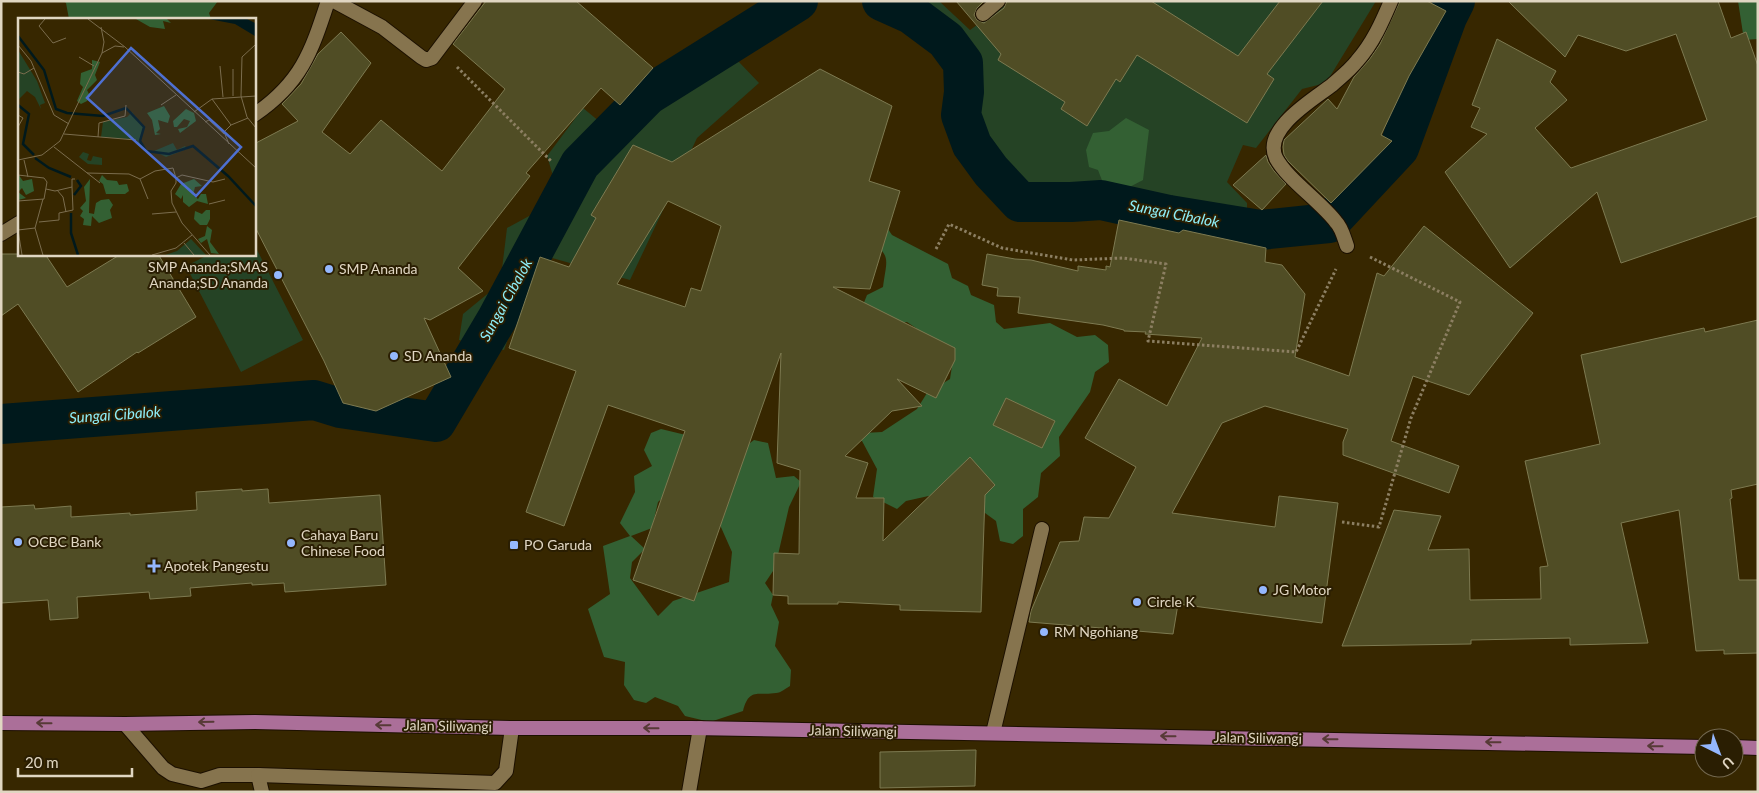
<svg xmlns="http://www.w3.org/2000/svg" width="1759" height="793" viewBox="0 0 1759 793" font-family="Lato,sans-serif">
  <style>
    .green { fill: #254325 }
    .forest { fill: #336033 }
    .lines { fill: none; stroke-linecap: round; stroke-linejoin: round }
    .canal { stroke: #00191c; stroke-width: 40 }
    .building { fill: #504d25; stroke: #7d7a51; fill-rule: evenodd }
    .service-casing { stroke: #1c1000; stroke-width: 16 }
    .minor-casing { stroke: #1c1000; stroke-width: 16 }
    .tertiary-casing { stroke: #1c1000; stroke-width: 16 }
    .primary-casing { stroke: #1c1000; stroke-width: 16 }
    .path { stroke: #8c7f62; stroke-width: 3; stroke-dasharray: 2.5 2.5; stroke-linecap: butt }
    .service { stroke: #86744e; stroke-width: 14 }
    .minor { stroke: #86744e; stroke-width: 14 }
    .tertiary { stroke: #86744e; stroke-width: 14 }
    .primary { stroke: #ab6f99; stroke-width: 14 }
    .oneway { stroke: #573a37 }
    .poi-dot { fill: #94b7fd; stroke: #2a1e02; stroke-width: 2 }
    .labels { text-anchor: middle; stroke-width: 4; stroke-linejoin: round; paint-order: stroke }
    .poi-label { font-size: 14px; fill: #e0d6c2; stroke: #2a1e02; text-anchor: start }
    .street-label { font-size: 14px; fill: #e0d6c2; stroke: #2a1e02 }
    .water-label { font-size: 15px; font-style: italic; fill: #8eeff9; stroke: #2a1e02 }
    .inset-river { fill: none; stroke: #00191c; stroke-width: 2.5 }
    .inset-road { fill: none; stroke: #7b6d4e; stroke-width: 1 }
    .view { fill: #4e70d2; fill-opacity: 0.15; stroke: #4e70d2; stroke-width: 2.5 }
    .inset-edge { fill: none; stroke: #e0d6c2; stroke-width: 2.5 }
  </style>
  <rect width="100%" height="100%" fill="#372700"/>
  <g class="green">
    <polygon points="939,1 970,30 1010,1 1376,1 1326,83 1302,89 1256,148 1243,145 1227,182 1247,203 1247,232 1103,183 1049,200 1007,186 991,144 964,133 955,111 966,62 957,32 951,22 916,3"/>
    <polygon points="739,62 759,83 697,138 630,280 538,254 504,350 459,340 463,314 491,291 502,269 507,228 542,209 542,194 554,179 547,156 583,108 600,122 623,108 651,110 663,98 650,85 649,74"/>
    <polygon points="254,244 303,340 241,372 186,266 210,254 254,254"/>
  </g>
  <g class="forest">
    <polygon points="64,1 218,1 209,13 211,19 69,19 66,3"/>
    <polygon points="1738,1 1758,1 1758,39 1744,40"/>
    <polygon points="1126,118 1149,130 1143,180 1120,192 1103,183 1098,170 1089,167 1086,150 1093,133 1109,131"/>
    <path d="M875,210L892,235L948,264L952,278L968,286L971,295L994,305L996,322L1004,329L1050,323L1077,337L1095,335L1108,345L1109,362L1095,372L1090,392L1059,437L1060,456L1041,473L1038,497L1023,509V536L1013,544L1000,541L996,521L985,513L933,495L906,501L897,509L873,497L877,469L862,441L845,434L882,432L917,409L927,393L950,379L952,366L948,353L935,350L916,328L907,322L890,325L863,305L867,295L883,287C887,257 892,256 866,238Z"/>
    <path d="M661,429L690,436L681,481L658,502L652,528L631,536L645,549L632,562L630,578L658,616L673,601L729,582L732,552L720,525L732,492L720,474L722,464L754,440L768,443L776,478L794,476L801,482L789,507L775,568L765,583L773,595L771,605L779,622L775,646L791,670L790,686C786,688 781,693 776,693C758,696 749,687 743,711L710,722L685,716L678,706L655,697L646,703L634,700L624,685L625,662L604,657L588,609L610,594L603,546L630,536L620,523L635,492L634,476L652,466L644,450L651,433Z"/>
  </g>
  <g class="lines">
    <g class="canal">
      <polyline points="882,1 911,14 946,40 963,63 964,92 961,115 972,145 991,171 1020,202 1071,202 1101,200 1169,215 1260,230 1329,223 1399,148 1447,17 1455,1"/>
      <polyline points="1,424 314,400 340,408 436,422 497,319 580,164 648,95 798,1"/>
    </g>
  </g>
  <g class="building">
    <polygon points="486,1 576,1 653,68 620,105 601,88 526,173 530,176 458,268 483,291 430,320 424,318 451,377 376,411 343,403 324,361 254,225 254,144 298,121 282,104 301,84 318,54 341,32 371,63 322,132 350,154 381,120 442,171 505,89 453,44"/>
    <polygon points="956,1 984,1 977,8 974,15 977,20 984,23 1004,8 1007,1 1151,1 1238,56 1280,1 1323,1 1267,74 1274,79 1247,123 1137,55 1120,82 1116,79 1087,126 1061,109 1065,102 998,60 1001,54"/>
    <polygon points="1400,1 1427,1 1446,11 1409,76 1381,135 1392,141 1331,203 1288,161 1284,155 1283,147 1284,140 1328,99 1337,109 1354,77 1369,60 1380,44"/>
    <polygon points="1508,1 1718,1 1731,38 1746,32 1758,66 1758,216 1621,263 1597,192 1510,268 1445,172 1487,134 1471,127 1480,108 1472,105 1497,39 1556,71 1550,82 1567,100 1535,128 1571,168 1707,120 1676,34 1626,51 1578,35 1565,57"/>
    <path d="M820,69L892,106L869,181L900,191L870,289L833,287L955,348V360L936,398L897,379L922,406L892,411L845,456L868,463L856,498H884L883,541L970,457L995,485L985,495L981,612L900,610V605L838,602V604H788V596L773,595L774,553L799,554L800,470L777,463L781,353L694,601L633,580L685,431L608,405L564,526L526,512L576,371L509,348L540,257L569,267L596,218L591,215L633,145L672,162ZM668,201L721,226L701,291L691,288L685,307L617,284Z"/>
    <polygon points="1266,155 1268,162 1274,171 1286,184 1262,210 1233,185"/>
    <polygon points="1119,220 1179,233 1183,230 1266,248 1265,262 1282,265 1305,294 1295,357 1349,376 1377,273 1384,276 1424,226 1533,313 1469,395 1413,376 1391,441 1459,466 1449,493 1343,455 1343,442 1348,429 1265,406 1222,423 1172,513 1275,527 1279,496 1338,503 1322,623 1178,604 1173,634 1029,622 1031,611 1060,542 1079,541 1084,517 1109,518 1136,467 1085,438 1119,379 1167,406 1202,338 1145,334 1146,332 1124,331 1124,330 1103,325 1018,313 1020,297 997,296 998,288 982,285 987,254 1015,259 1031,260 1078,271 1078,266 1106,270 1106,266 1110,267"/>
    <polygon points="1,254 45,254 67,287 121,254 158,254 196,317 138,353 137,352 78,392 18,304 1,316"/>
    <polygon points="1758,320 1758,484 1731,490 1732,498 1730,499 1739,580 1758,580 1758,653 1724,654 1724,650 1696,651 1679,510 1621,523 1648,643 1570,645 1570,638 1471,640 1471,644 1342,646 1394,510 1441,516 1428,550 1469,549 1470,600 1541,599 1540,567 1548,566 1525,461 1600,444 1581,355 1704,328 1705,332"/>
    <polygon points="1006,398 1055,421 1042,448 993,425"/>
    <polygon points="242,489 242,491 268,489 269,503 380,495 386,585 285,592 284,583 252,585 252,583 190,588 191,596 150,599 149,592 77,597 78,618 50,620 48,600 1,603 1,507 34,505 35,509 71,506 71,517 130,513 130,515 197,510 196,492"/>
    <polygon points="976,750 975,786 880,788 880,752"/>
  </g>
  <g class="lines">
    <g class="service-casing">
      <g id="service">
        <path d="M1347,246C1344,238 1342,228 1336,222C1321,202 1287,179 1276,158C1262,129 1314,99 1332,85C1341,77 1350,70 1357,61C1373,43 1382,22 1391,1"/>
        <polyline points="125,724 163,768 172,774 201,781 220,775 258,775 262,792"/>
        <polyline points="993,733 1042,529"/>
        <polyline points="258,775 495,783 506,771 512,728"/>
      </g>
    </g>
    <g class="minor-casing">
      <g id="minor">
        <polyline points="334,1 382,27 421,57 426,60 432,58 475,1"/>
        <polyline points="983,14 998,1"/>
        <path d="M254,115C301,83 311,53 328,1"/>
        <polyline points="1,234 19,223"/>
      </g>
    </g>
    <g class="tertiary-casing">
      <polyline id="tertiary" points="689,792 700,728"/>
    </g>
    <g class="primary-casing">
      <g id="primary">
        <polyline points="1,723 125,724 255,722 512,728 692,728 1704,747"/>
        <polyline points="1734,747 1758,748"/>
      </g>
    </g>
    <g class="path">
      <polyline points="457,67 551,161"/>
      <polyline points="936,249 949,224 1002,248 1073,260 1123,258 1166,264 1148,341 1296,352 1336,269"/>
      <polyline points="1342,522 1379,527 1411,418 1460,302 1370,257"/>
    </g>
    <use href="#service" class="service"/>
    <use href="#minor" class="minor"/>
    <use href="#tertiary" class="tertiary"/>
    <use href="#primary" class="primary"/>
  </g>
  <defs><path id="oneway-shaft" d="M-6 0H5M1.5-3L5.5 0L1.5 3" fill="none" stroke-width="1.6" stroke-linecap="round" stroke-linejoin="round" transform="scale(1.25)"/></defs>
  <g class="oneway">
    <use href="#oneway-shaft" transform="translate(206 722) rotate(179)"/>
    <use href="#oneway-shaft" transform="translate(44 723) rotate(-179)"/>
    <use href="#oneway-shaft" transform="translate(383 725) rotate(-179)"/>
    <use href="#oneway-shaft" transform="translate(651 728) rotate(-179)"/>
    <use href="#oneway-shaft" transform="translate(1168 736) rotate(-179)"/>
    <use href="#oneway-shaft" transform="translate(1330 739) rotate(-179)"/>
    <use href="#oneway-shaft" transform="translate(1493 742) rotate(-179)"/>
    <use href="#oneway-shaft" transform="translate(1655 746) rotate(-179)"/>
  </g>
  <g class="poi-dot">
    <circle cx="329" cy="269" r="5"/>
    <circle cx="278" cy="275" r="5"/>
    <circle cx="394" cy="356" r="5"/>
    <circle cx="18" cy="542" r="5"/>
    <circle cx="291" cy="543" r="5"/>
    <rect x="509" y="540" width="10" height="10" rx="2.5"/>
    <path d="M151.5 558.5h5v5h5v5h-5v5h-5v-5h-5v-5h5z"/>
    <circle cx="1263" cy="590" r="5"/>
    <circle cx="1137" cy="602" r="5"/>
    <circle cx="1044" cy="632" r="5"/>
  </g>
  <g class="labels">
    <g class="poi-label">
      <text x="268" y="272" text-anchor="end">SMP Ananda;SMAS<tspan x="268" dy="16">Ananda;SD Ananda</tspan></text>
      <text x="339" y="274">SMP Ananda</text>
      <text x="404" y="361">SD Ananda</text>
      <text x="301" y="540">Cahaya Baru<tspan x="301" dy="16">Chinese Food</tspan></text>
      <text x="28" y="547">OCBC Bank</text>
      <text x="524" y="550">PO Garuda</text>
      <text x="164" y="571">Apotek Pangestu</text>
      <text x="1273" y="595">JG Motor</text>
      <text x="1147" y="607">Circle K</text>
      <text x="1054" y="637">RM Ngohiang</text>
    </g>
    <g class="street-label">
      <text transform="translate(448 726) rotate(1)" y="5">Jalan Siliwangi</text>
      <text transform="translate(853 731) rotate(1)" y="5">Jalan Siliwangi</text>
      <text transform="translate(1258 738) rotate(1)" y="5">Jalan Siliwangi</text>
    </g>
    <g class="water-label">
      <text transform="translate(1174 214) rotate(11)" y="5">Sungai Cibalok</text>
      <text transform="translate(506 300) rotate(-61)" y="5">Sungai Cibalok</text>
      <text transform="translate(115 415) rotate(-4)" y="5">Sungai Cibalok</text>
    </g>
  </g>
  <g transform="translate(18 18)">
    <rect width="238" height="238" fill="#372700"/>
    <path d="M0,32L19,63L27,85L22,87L23,91L17,79L9,73L0,82ZM114,94L126,110L121,127L119,122L83,119L85,104L109,99ZM155,125L159,132L167,128L169,131L148,139L136,133ZM65,134L71,136L69,142L73,143L75,138L84,140V147L70,146L61,139ZM173,221L188,237H147L159,233Z" fill="#254325"/>
    <path d="M118,1H149L153,5L145,3L147,11L132,9ZM74,42L82,44L77,57L79,62L69,72L72,78L69,83L63,86L59,83L65,69L62,66L63,55L74,51ZM146,88L152,98L150,105L140,102L142,111L138,115L143,116L137,117L134,102L129,95ZM168,91L176,95L178,103L162,115L160,111L169,109L172,103L166,101L159,109H156L155,103ZM0,156L5,163L14,161L16,173L8,177L4,170L0,174L8,180L0,182ZM84,157L89,162L99,163L101,167L109,166L111,173L107,176H88L85,166L81,163ZM72,161L71,195L76,196L78,185L83,182L91,181L95,187L92,192L94,200L81,205L74,198L73,208L65,207L66,201L62,198L65,193L62,190L68,183L66,169ZM176,161L184,168L177,169L175,177L180,181L183,176H188L190,186L179,183L171,189L165,184V177L163,181L157,176L163,166ZM188,192H192V201L189,207H182L176,201L177,193L184,196ZM189,208L194,212L192,224L201,236L193,235L189,221L183,225L180,221L187,218Z" fill="#336033"/>
    <path d="M191,1H229L237,5V18L217,6Z" fill="#00191c"/>
    <path class="inset-river" d="M0,18L26,52L38,91L49,95L85,98L108,90L126,109L122,123L128,133L151,136L175,128L210,158L238,188M0,87L11,96L5,126L16,137M17,140L31,150L53,159M56,177L63,168L59,162M53,195V215L60,237"/>
    <path class="inset-road" d="M27,1L21,8L35,25L48,20M70,1L107,29L238,150M83,9L86,24L84,35M0,27L13,43L36,97L51,106M237,27L224,39L223,78L229,99L238,110M61,39L76,48M202,48L205,79M0,54L6,56L16,50M215,78V51M194,81L213,107M143,87L158,77M176,94L194,81L238,78M0,97L5,100L0,109M187,104L191,102L206,116M46,116L118,122M80,119L81,105L107,98L108,87M211,126L206,114L213,107L230,100M36,129L82,165M0,142L24,137L42,123L84,35L97,28L106,29M6,142L10,159M69,155L111,156L122,161L130,181M0,157L26,160L29,164L26,181L0,183M122,161L137,153L155,150L158,160M28,171L37,173L54,169V161H57M39,172L45,179L48,194M25,181L17,210L25,237M191,186L207,182M134,196L158,194M21,204L41,202V195L55,192L54,169M166,225L176,237M4,237L0,212L17,210M134,237L158,230L174,217M192,237L164,205L154,185L153,173L158,165V160L164,157L195,164L207,161"/>
    <path class="view" d="M113,30L223,129L178,178L69,80Z"/>
    <rect width="238" height="238" class="inset-edge"/>
  </g>
  <rect width="1759" height="793" fill="none" stroke="#e0d6c2" stroke-width="5"/>
  <g transform="translate(1719 753) rotate(138)"><circle r="24" fill="#2a1e02" stroke="#73684f"/>
  <path d="M0-4L9 19L0 12L-9 19Z" fill="#94b7fd"/>
  <text y="-8" font-size="14" font-weight="bold" text-anchor="middle" fill="#e0d6c2">U</text>
  </g>
  <path d="M18 768v8h114v-8" fill="none" stroke="#e0d6c2" stroke-width="2.5"/>
  <text x="25" y="768" font-size="15" fill="#e0d6c2" stroke="#2a1e02" stroke-width="4" paint-order="stroke">20 m</text>
</svg>
